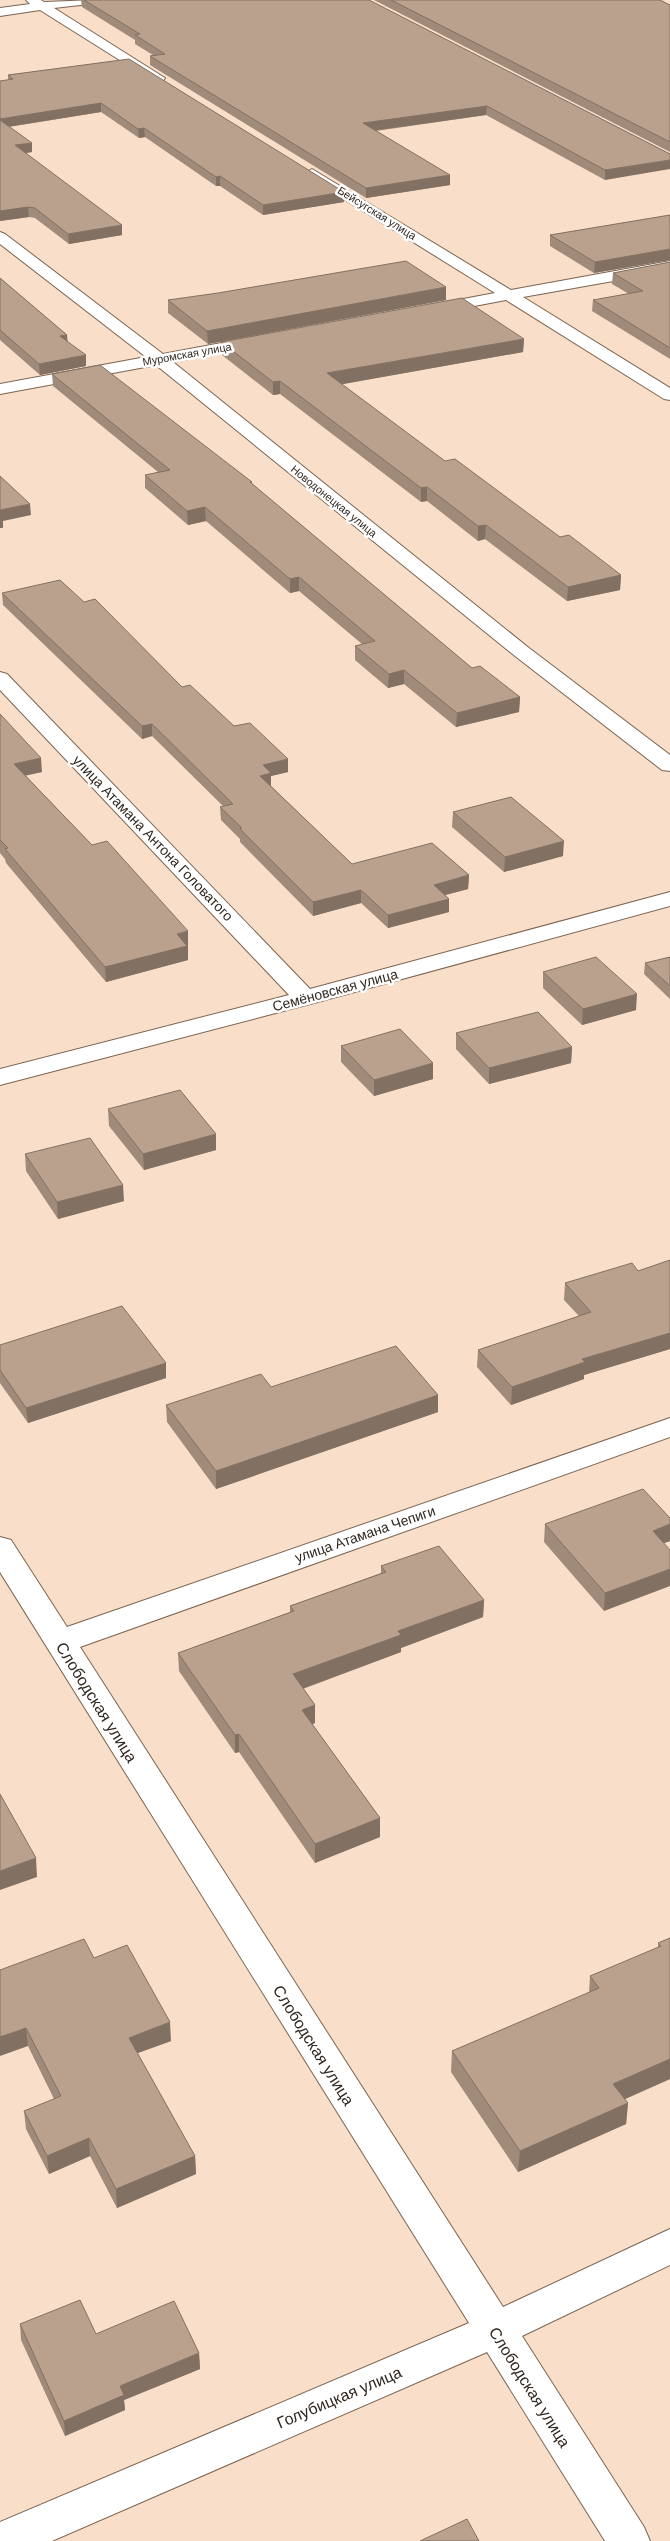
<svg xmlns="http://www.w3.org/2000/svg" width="670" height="2541" viewBox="0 0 670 2541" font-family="'DM Sans',sans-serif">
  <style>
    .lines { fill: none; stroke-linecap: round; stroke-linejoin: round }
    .minor-casing { stroke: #7b6451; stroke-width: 2 }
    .minor { fill: #fff; fill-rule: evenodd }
    .wall { fill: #a08a79 }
    .shaded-wall { fill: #827163 }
    .building { fill: #baa18d; stroke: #827163 }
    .labels { text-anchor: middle; stroke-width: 5; stroke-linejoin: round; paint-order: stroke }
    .far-street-label { font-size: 11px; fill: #31271f; stroke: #fff }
    .street-label { font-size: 14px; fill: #31271f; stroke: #fff }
    .near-street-label { font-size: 16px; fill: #31271f; stroke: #fff }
  </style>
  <rect width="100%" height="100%" fill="#f9dfc9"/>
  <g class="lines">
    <g class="minor-casing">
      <g id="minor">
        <polygon points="26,0 41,0 44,2 95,0 89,4 54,8 165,78 163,81 153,81 40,10 0,16 0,8 30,4"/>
        <polygon points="312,169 511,290 670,261 670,271 523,297 670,388 670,400 664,399 506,300 432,314 426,312 424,309 426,306 495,293 307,176 305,173"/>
        <polygon points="0,232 5,234 163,354 259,336 265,338 267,341 265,344 173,362 529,648 670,755 670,771 662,770 515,656 156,365 0,394 0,384 146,357 0,244"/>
        <polygon points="0,672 7,674 310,989 670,892 670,906 314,1003 0,1085 0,1069 289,995 0,690"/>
        <polygon points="670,1418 670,1437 80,1647 503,2307 670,2229 670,2265 522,2336 644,2527 650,2541 605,2541 487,2352 52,2541 0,2541 0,2522 469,2323 0,1572 0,1537 11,1540 67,1627"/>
      </g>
    </g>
    <use href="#minor" class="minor"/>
  </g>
  <g class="wall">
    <polygon points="81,0 369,0 670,154 605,180 486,115 376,131 450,185 366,198 150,65 150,56 153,55 135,44 135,40 82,7"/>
    <polygon points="374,0 660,0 670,5 670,152"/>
    <polygon points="129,59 344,202 263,215 220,186 216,186 145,137 139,138 101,112 9,127 32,152 25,153 122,235 69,244 35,218 29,217 0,221 0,81 8,80 8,75"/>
    <polygon points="670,215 670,260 594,273 550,246 550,235"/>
    <polygon points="670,262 670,359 592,311 593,300 629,294 612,284 613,273"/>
    <polygon points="0,278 67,335 67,341 86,366 40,375 0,340"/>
    <polygon points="168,300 446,300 208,344 168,313"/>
    <polygon points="524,339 523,352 341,384 445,461 560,537 621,575 620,590 567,601 485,539 478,541 427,501 421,502 280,394 273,395 222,355 221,342"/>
    <polygon points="52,374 252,482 252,484 472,668 520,697 519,712 456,727 404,684 388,688 355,660 355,646 362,644 299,591 290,593 206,521 188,525 145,488 145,475 158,472 53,386"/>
    <polygon points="2,593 84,602 182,687 234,726 288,772 271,776 271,786 352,864 469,875 468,889 445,895 449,899 449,912 388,928 361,903 313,916 240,842 240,839 221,820 220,807 223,806 152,736 142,739 3,605"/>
    <polygon points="0,714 42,772 25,775 188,946 187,946 188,960 106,982 6,863 5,859 0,853"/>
    <polygon points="453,812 563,856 504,872 452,827"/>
    <polygon points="670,957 670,999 644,974 645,963"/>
    <polygon points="543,972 636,1010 582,1025 543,988"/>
    <polygon points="456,1033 572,1047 571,1063 489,1084 456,1049"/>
    <polygon points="341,1046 433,1079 374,1096 341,1062"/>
    <polygon points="108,1109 216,1150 144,1170 109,1126"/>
    <polygon points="25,1154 124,1201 58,1219 26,1171"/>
    <polygon points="670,1260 670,1349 584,1375 584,1379 511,1405 477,1367 478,1350 579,1316 564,1300 565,1283 638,1271"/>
    <polygon points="0,1345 166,1363 166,1378 28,1423 0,1383"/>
    <polygon points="271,1387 438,1412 216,1489 167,1422 166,1405"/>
    <polygon points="670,1518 670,1541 664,1543 604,1611 544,1542 545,1524"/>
    <polygon points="381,1566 484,1600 483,1617 401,1648 401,1652 303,1689 315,1705 315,1723 312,1724 380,1818 380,1837 315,1863 239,1752 235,1753 179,1671 178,1653 290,1612 290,1606 381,1573"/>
    <polygon points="670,1938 670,2079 624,2099 628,2103 626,2124 518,2172 451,2072 452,2051 589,1993 590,1976 658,1948 658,1943"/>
    <polygon points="94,1958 171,2041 137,2053 195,2156 196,2174 117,2208 90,2156 49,2174 26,2129 24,2111 54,2099 28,2046 0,1970"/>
    <polygon points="20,2324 96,2334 199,2353 200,2369 124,2400 125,2410 65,2436 21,2340"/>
  </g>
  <g class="shaded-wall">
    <polygon points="101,103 101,112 0,128 0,119"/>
    <polygon points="487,106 486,115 363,132 363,123"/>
    <polygon points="144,128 145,137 139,138 138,129"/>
    <polygon points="32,143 32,152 15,155 15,145"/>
    <polygon points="670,160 670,169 605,180 605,170"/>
    <polygon points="450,175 450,185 366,198 366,188"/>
    <polygon points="220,176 220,186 216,186 216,177"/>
    <polygon points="344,192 344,202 263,215 263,205"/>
    <polygon points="28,207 29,217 0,221 0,211"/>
    <polygon points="122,225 122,235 69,244 68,234"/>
    <polygon points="670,249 670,260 594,273 595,262"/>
    <polygon points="446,287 446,300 208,344 207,331"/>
    <polygon points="67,335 68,345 60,336"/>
    <polygon points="524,339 523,352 327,387 327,373"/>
    <polygon points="86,355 86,366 40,375 39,364"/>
    <polygon points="280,381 280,394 273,395 273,382"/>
    <polygon points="427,487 427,501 421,502 421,488"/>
    <polygon points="30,504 31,515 3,521 3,528 0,528 0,510"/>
    <polygon points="205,507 206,521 188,525 187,511"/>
    <polygon points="486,525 485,539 478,541 478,526"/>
    <polygon points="621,575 620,590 567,601 568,587"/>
    <polygon points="299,577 299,591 290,593 290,579"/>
    <polygon points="404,670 404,684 388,688 389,674"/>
    <polygon points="520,697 519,712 456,727 457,713"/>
    <polygon points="152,724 152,736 142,739 142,726"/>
    <polygon points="41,758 42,772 15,778 14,764"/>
    <polygon points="288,759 288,772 271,776 271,786 260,776 263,765"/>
    <polygon points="564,841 563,856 504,872 505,857"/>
    <polygon points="469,875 468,889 434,898 434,885"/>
    <polygon points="361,890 361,903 313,916 313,902"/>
    <polygon points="449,899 449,912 388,928 388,915"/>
    <polygon points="188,931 188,960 106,982 105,967 177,934"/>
    <polygon points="637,994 636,1010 582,1025 583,1009"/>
    <polygon points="572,1047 571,1063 489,1084 489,1068"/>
    <polygon points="433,1063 433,1079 374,1096 374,1080"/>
    <polygon points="216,1134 216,1150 144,1170 143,1154"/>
    <polygon points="123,1185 124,1201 58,1219 57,1202"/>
    <polygon points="670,1333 670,1349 584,1375 584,1379 511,1405 512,1387 582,1359"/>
    <polygon points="166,1363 166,1378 28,1423 26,1408"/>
    <polygon points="438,1395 438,1412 216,1489 216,1471"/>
    <polygon points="670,1524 670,1541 651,1548 653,1531"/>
    <polygon points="670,1569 670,1586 604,1611 605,1593"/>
    <polygon points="484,1600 483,1617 401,1648 401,1652 293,1692 293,1674 398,1631"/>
    <polygon points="315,1705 315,1723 302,1728 302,1710"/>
    <polygon points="239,1734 239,1752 235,1753 235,1735"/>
    <polygon points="380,1818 380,1837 315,1863 315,1844"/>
    <polygon points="36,1858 37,1877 0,1890 0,1871"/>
    <polygon points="170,2022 171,2041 130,2056 129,2038"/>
    <polygon points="26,2028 28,2046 0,2056 0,2037"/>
    <polygon points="670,2059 670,2079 612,2105 613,2084"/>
    <polygon points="628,2103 626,2124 518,2172 520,2151"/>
    <polygon points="89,2138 90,2156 49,2174 47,2156"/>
    <polygon points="195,2156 196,2174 117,2208 116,2189"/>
    <polygon points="199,2353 200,2369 124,2400 125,2410 65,2436 64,2421 120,2386"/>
  </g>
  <g class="building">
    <polygon points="84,0 369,0 670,154 670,160 605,170 487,106 363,123 450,175 366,188 150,56 165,54 135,35 140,34"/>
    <polygon points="391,0 660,0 670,5 670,142"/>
    <polygon points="129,59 344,192 263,205 220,176 216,177 144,128 138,129 101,103 0,119 0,81 13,79 8,75"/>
    <polygon points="0,120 32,143 15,145 122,225 68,234 35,208 28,207 0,211"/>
    <polygon points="670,215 670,249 595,262 550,235"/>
    <polygon points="406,261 446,287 207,331 168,300 218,293"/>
    <polygon points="670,262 670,348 593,300 643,291 613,273"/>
    <polygon points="0,278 67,335 60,336 86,355 39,364 0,330"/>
    <polygon points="462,298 524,339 327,373 445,461 455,459 560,537 569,535 621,575 568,587 486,525 478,526 427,487 421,488 280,381 273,382 221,342"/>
    <polygon points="100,365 252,482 250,482 472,668 480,666 520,697 457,713 404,670 389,674 355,646 375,641 299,577 290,579 205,507 187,511 145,475 170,470 52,374"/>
    <polygon points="0,476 30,504 0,510"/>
    <polygon points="60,580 84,602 95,599 182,687 190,685 234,726 250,723 288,759 263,765 271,773 260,776 352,864 432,843 469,875 434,885 449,899 388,915 361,890 313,902 240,829 242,828 220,807 233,804 152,724 142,726 2,593"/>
    <polygon points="0,714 41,758 14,764 92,845 107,841 188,931 177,934 187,946 105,967 5,849 8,848 0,840"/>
    <polygon points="511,797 564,841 505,857 453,812"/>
    <polygon points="596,957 637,994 583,1009 543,972"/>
    <polygon points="670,957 670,986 645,963"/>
    <polygon points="538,1012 572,1047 489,1068 456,1033"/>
    <polygon points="400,1029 433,1063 374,1080 341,1046"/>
    <polygon points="180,1090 216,1134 143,1154 108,1109"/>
    <polygon points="90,1138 123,1185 57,1202 25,1154"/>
    <polygon points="670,1260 670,1333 582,1359 585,1362 512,1387 478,1350 591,1312 565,1283 632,1263 638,1271"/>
    <polygon points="122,1306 166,1363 26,1408 0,1370 0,1345"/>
    <polygon points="396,1346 438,1395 216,1471 166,1405 261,1374 271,1387"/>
    <polygon points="643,1489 670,1518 670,1524 653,1531 670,1550 670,1569 605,1593 545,1524"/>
    <polygon points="439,1546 484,1600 398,1631 401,1635 293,1674 315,1705 302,1710 380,1818 315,1844 239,1734 235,1735 178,1653 294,1611 290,1606 386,1572 381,1566"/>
    <polygon points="0,1794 36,1858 0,1871"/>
    <polygon points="670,1938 670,2059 613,2084 628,2103 520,2151 452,2051 599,1988 590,1976 661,1946 658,1943"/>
    <polygon points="84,1939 94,1958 127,1945 170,2022 129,2038 195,2156 116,2189 89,2138 47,2156 24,2111 61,2096 26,2028 0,2037 0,1970"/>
    <polygon points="80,2300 96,2334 174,2301 199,2353 120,2386 124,2395 64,2421 20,2324"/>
    <polygon points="467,2519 479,2541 420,2541"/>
  </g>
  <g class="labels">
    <g class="far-street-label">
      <text transform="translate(377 213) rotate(32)" y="4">Бейсугская улица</text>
      <text transform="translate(187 354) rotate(-10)" y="4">Муромская улица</text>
      <text transform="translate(334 501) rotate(39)" y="4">Новодонецкая улица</text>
    </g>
    <g class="street-label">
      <text transform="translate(153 838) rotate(46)" y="5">улица Атамана Антона Головатого</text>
      <text transform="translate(335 990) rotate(-15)" y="5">Семёновская улица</text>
      <text transform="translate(365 1534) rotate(-19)" y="5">улица Атамана Чепиги</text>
    </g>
    <g class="near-street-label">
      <text transform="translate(97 1702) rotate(58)" y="6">Слободская улица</text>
      <text transform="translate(314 2045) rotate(58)" y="6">Слободская улица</text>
      <text transform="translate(530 2387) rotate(58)" y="6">Слободская улица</text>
      <text transform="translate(339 2397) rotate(-23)" y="6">Голубицкая улица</text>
    </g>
  </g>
</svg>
